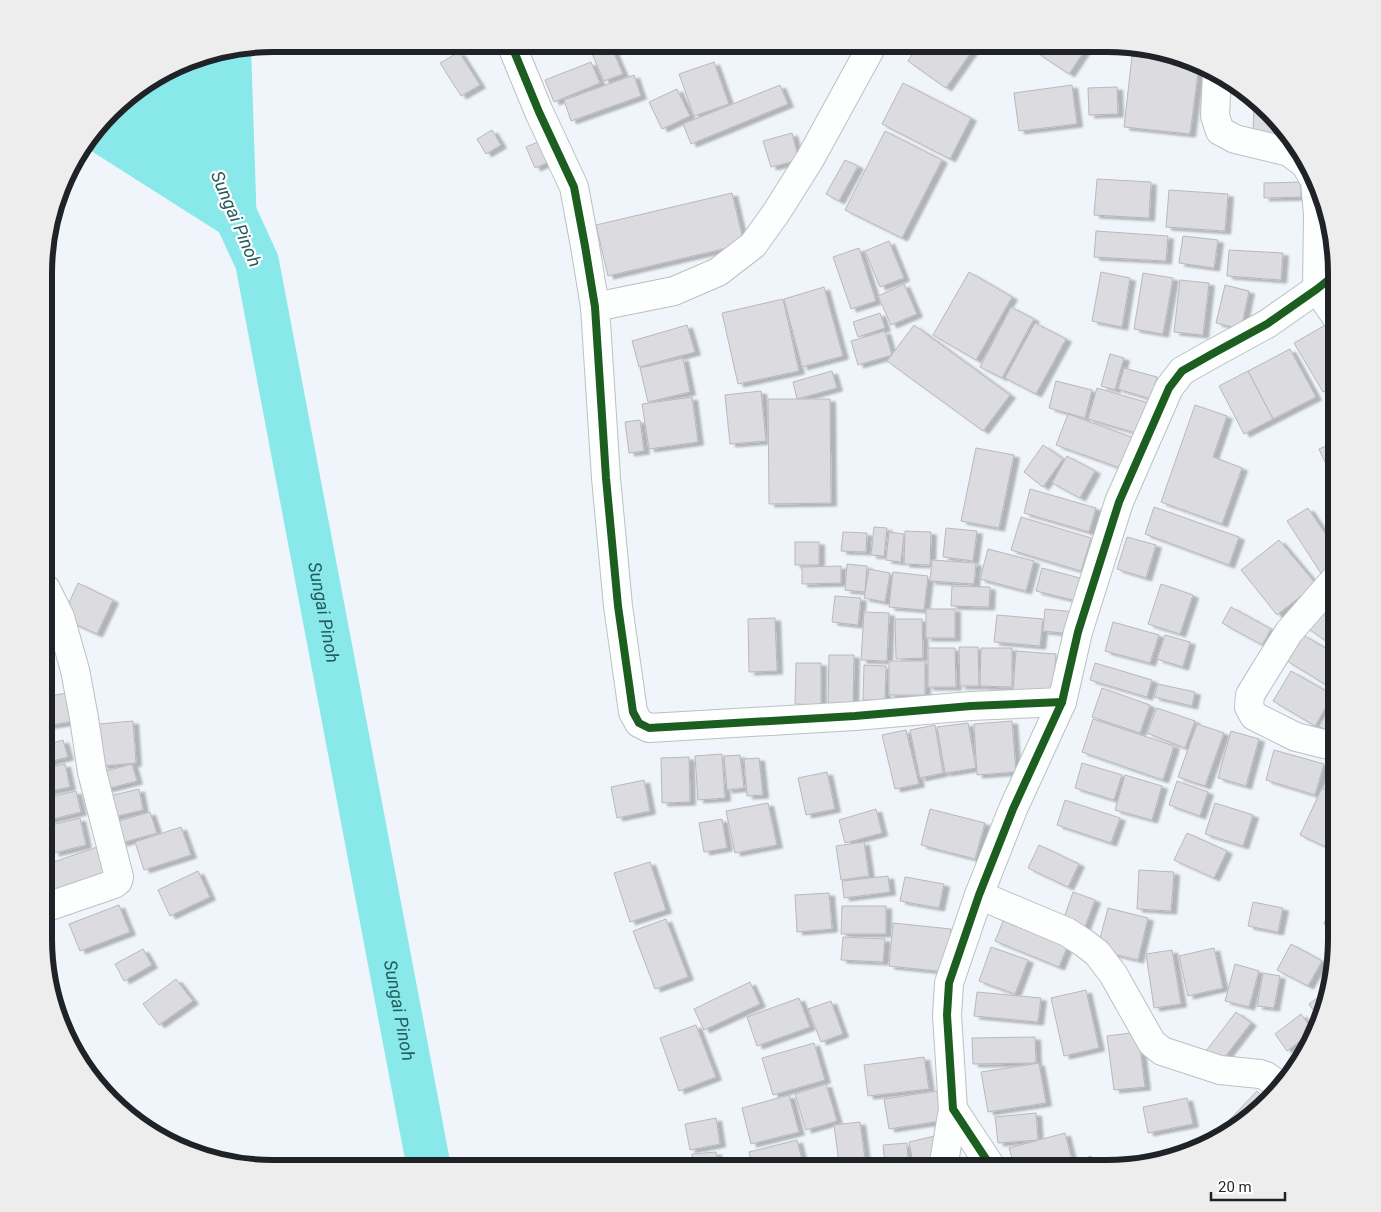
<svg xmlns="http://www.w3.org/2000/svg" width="1381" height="1212" viewBox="0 0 1381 1212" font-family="Roboto,sans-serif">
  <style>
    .water { fill: #88e8ea }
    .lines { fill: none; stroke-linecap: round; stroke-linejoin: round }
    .river { stroke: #88e8ea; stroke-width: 44 }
    .building { fill: #dcdce0; stroke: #b9b8bc; filter: url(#shadow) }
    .minor-casing { stroke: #bcc0c4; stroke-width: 30 }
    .minor { stroke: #fdfefe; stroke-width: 28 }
    .cycleway-casing { stroke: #fff; stroke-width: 11 }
    .cycleway { stroke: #1b5e20; stroke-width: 8 }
    .labels { text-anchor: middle; stroke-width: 4.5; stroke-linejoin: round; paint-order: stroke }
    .water-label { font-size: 18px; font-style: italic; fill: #245c5c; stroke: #fff }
    .rim { fill: none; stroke: #1f2226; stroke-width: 6 }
  </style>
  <defs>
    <filter id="shadow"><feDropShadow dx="5.5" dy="3" stdDeviation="1" flood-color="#0004"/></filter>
  </defs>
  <rect width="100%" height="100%" fill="#f0f5fb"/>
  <polygon class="water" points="251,48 258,257 85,147 122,101 200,56"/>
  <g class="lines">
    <path class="river" id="s1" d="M228,199L257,262L429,1168"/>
  </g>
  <g class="building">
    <polygon points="595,44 610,44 623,74 604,81 589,47"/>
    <polygon points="669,44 686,44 672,50"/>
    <polygon points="919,44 977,44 946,88 908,61"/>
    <polygon points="1024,44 1089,44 1069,74"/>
    <polygon points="459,52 480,85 461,96 440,63"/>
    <polygon points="1132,56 1189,62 1199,65 1190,134 1124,127"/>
    <polygon points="591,62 600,83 554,102 545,80"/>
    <polygon points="714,62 729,104 694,116 679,74"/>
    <polygon points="634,75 641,96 571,121 564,100"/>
    <polygon points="903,83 971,118 950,159 882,124"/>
    <polygon points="780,85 788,104 691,144 683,124"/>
    <polygon points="1072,85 1077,124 1019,131 1014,93"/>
    <polygon points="1117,87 1118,114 1089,115 1088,88"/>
    <polygon points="677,89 690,116 662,129 649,102"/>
    <polygon points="1254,102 1280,122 1288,136 1253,134"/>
    <polygon points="492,130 501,145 486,154 477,139"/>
    <polygon points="885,131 942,160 902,238 845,210"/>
    <polygon points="792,133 799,160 771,167 763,141"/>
    <polygon points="547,138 556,159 535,168 526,147"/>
    <polygon points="845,160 858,166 839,201 826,194"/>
    <polygon points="1097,179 1151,182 1149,218 1094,215"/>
    <polygon points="1301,182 1301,197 1264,198 1264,183"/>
    <polygon points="1169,190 1228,194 1225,231 1166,227"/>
    <polygon points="732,193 744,244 608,276 596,225"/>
    <polygon points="1096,231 1168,236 1166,261 1094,257"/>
    <polygon points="1183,236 1218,240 1214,268 1179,263"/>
    <polygon points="889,241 904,278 880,287 865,251"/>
    <polygon points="859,248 876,301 851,309 833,257"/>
    <polygon points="1229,250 1283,253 1281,280 1227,276"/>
    <polygon points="969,272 1012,297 976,360 933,335"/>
    <polygon points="1101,272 1130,278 1122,327 1092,321"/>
    <polygon points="1143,273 1173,278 1163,334 1134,329"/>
    <polygon points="1180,280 1209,283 1203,335 1174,332"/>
    <polygon points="904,284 917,314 891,325 878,296"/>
    <polygon points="1225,285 1249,291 1241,329 1216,323"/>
    <polygon points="824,287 843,356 802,367 784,299"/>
    <polygon points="783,299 799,371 738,384 722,313"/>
    <polygon points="1011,307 1034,319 1002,378 980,367"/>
    <polygon points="880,313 885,328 858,337 853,322"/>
    <polygon points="1334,320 1337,324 1337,385 1323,392 1294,343"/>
    <polygon points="1035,323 1066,339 1036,394 1005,378"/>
    <polygon points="687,325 695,352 639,367 632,341"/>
    <polygon points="914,325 1010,395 983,431 887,361"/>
    <polygon points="885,331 892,355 858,365 851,341"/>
    <polygon points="1290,349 1316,397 1273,419 1248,371"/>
    <polygon points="1110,354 1124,358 1115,390 1101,386"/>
    <polygon points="683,358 690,392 648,402 640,368"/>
    <polygon points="1124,368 1157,377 1151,399 1118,389"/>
    <polygon points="832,371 837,388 797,399 793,382"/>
    <polygon points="1248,371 1273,419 1244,434 1219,386"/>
    <polygon points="1056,381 1092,390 1085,418 1049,408"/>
    <polygon points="1097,388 1152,404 1143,435 1088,419"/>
    <polygon points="761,391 766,441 730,444 725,395"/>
    <polygon points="692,397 698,442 649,449 642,404"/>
    <polygon points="768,399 830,399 831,503 769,504"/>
    <polygon points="1337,403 1337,419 1330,407"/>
    <polygon points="1195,405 1227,416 1213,457 1242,468 1222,524 1161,502"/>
    <polygon points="1068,414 1134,438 1123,469 1056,445"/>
    <polygon points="640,420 644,451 629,453 625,422"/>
    <polygon points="1337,441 1337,488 1319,449"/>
    <polygon points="1043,445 1063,459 1043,487 1024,472"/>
    <polygon points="976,448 1014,455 999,528 961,521"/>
    <polygon points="1067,456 1095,471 1080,498 1052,483"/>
    <polygon points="1030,489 1096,508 1089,532 1024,513"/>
    <polygon points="1154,507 1239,537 1229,565 1145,534"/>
    <polygon points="1308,508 1337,551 1337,569 1324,578 1287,521"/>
    <polygon points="1021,517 1091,538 1081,571 1011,550"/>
    <polygon points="874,527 887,528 884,556 871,555"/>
    <polygon points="946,528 977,531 973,561 943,557"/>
    <polygon points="905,531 931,532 930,565 904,564"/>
    <polygon points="843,532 867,533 866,552 841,551"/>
    <polygon points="889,532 904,534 901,562 886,560"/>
    <polygon points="1127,537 1156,545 1146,578 1117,569"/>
    <polygon points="1279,540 1316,584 1277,615 1241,570"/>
    <rect x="795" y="542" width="24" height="23"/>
    <polygon points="988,549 1034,561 1026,591 980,579"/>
    <polygon points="932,560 976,563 974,584 930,581"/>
    <polygon points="847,564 867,566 865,592 845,590"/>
    <polygon points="841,566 841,583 802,584 802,567"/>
    <polygon points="1042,568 1087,580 1081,602 1036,591"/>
    <polygon points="869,569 890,573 885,602 864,598"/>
    <polygon points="893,572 928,576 924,610 889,607"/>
    <polygon points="78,583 113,600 97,634 62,618"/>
    <polygon points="1161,584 1193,595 1180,634 1148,624"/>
    <polygon points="952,586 990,587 989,607 951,606"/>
    <polygon points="835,596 861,598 858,625 832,622"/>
    <polygon points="1323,603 1337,612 1337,649 1306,627"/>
    <polygon points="1231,607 1271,629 1262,645 1222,623"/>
    <rect x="926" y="609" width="29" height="29"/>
    <polygon points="1045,609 1075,612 1073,634 1043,631"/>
    <polygon points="864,612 889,613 887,661 861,660"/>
    <polygon points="997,615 1043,619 1040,646 994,642"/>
    <polygon points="775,618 777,671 749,672 748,619"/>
    <polygon points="895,619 922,619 923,658 896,659"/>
    <polygon points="1113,622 1159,635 1150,663 1105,651"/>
    <polygon points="1165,635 1190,642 1183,667 1157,659"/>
    <polygon points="1303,635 1337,655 1336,691 1287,661"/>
    <polygon points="959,647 978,647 979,686 960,686"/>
    <polygon points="928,648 955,648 956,687 928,687"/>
    <polygon points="981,648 1012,648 1012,687 980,686"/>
    <polygon points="1016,651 1056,654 1053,693 1013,690"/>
    <polygon points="829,655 854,655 853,709 828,708"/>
    <rect x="889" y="661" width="36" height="34"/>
    <polygon points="796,663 821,663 821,705 795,704"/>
    <polygon points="1095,663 1152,680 1147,697 1090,680"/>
    <polygon points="864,665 886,666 885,701 863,700"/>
    <polygon points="1291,671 1333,695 1315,726 1273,701"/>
    <polygon points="1158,684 1195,692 1192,706 1154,697"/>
    <polygon points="1102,688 1150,705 1140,733 1092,717"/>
    <polygon points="71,692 76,721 45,726 46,697"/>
    <polygon points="1337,696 1337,734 1336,736 1319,726"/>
    <polygon points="1157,708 1195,721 1185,748 1147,733"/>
    <polygon points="1093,719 1174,746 1163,780 1082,752"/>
    <polygon points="133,721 136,763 102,766 99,724"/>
    <polygon points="1012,721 1016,772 977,775 974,724"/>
    <polygon points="968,723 976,768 945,773 937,727"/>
    <polygon points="1197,724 1224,733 1205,786 1178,777"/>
    <polygon points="935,725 943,773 920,778 910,730"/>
    <polygon points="906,730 919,784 895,789 882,735"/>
    <polygon points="1231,731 1259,739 1246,786 1218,778"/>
    <polygon points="63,740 68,757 45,763 45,745"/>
    <polygon points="1274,750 1324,764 1315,795 1266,780"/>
    <polygon points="722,754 725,798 698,800 695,756"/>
    <polygon points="740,755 744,788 727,790 724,756"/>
    <polygon points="689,757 690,802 662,803 661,758"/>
    <polygon points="759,758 763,795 747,796 744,759"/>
    <polygon points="1082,763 1122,775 1114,800 1075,788"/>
    <polygon points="65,764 70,787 45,792 45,768"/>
    <polygon points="132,764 137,781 106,789 102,772"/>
    <polygon points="827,772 835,809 806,815 798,778"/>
    <polygon points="1125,775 1162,786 1152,820 1115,810"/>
    <polygon points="644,780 650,811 617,818 611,787"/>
    <polygon points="1177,781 1208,792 1200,816 1169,805"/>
    <polygon points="1322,788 1337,795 1337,852 1300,835"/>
    <polygon points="139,789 143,810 106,819 101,798"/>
    <polygon points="76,791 81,812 45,821 45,798"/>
    <polygon points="1065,800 1120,818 1111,843 1057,825"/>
    <polygon points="768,803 777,845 735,853 726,811"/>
    <polygon points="1215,803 1253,815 1243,846 1205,834"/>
    <polygon points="876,809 882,833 845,843 839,820"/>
    <polygon points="930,809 985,823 975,859 921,845"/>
    <polygon points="150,812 157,833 121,843 115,822"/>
    <polygon points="80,818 86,845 54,853 48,826"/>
    <polygon points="722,819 727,848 704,852 699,823"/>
    <polygon points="181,827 191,855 144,870 135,842"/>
    <polygon points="1187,833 1227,851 1214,878 1174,860"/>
    <polygon points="864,842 869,876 841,880 836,846"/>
    <polygon points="103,845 113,873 45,896 45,865"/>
    <polygon points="1039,845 1079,864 1068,887 1028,868"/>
    <polygon points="650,862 666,910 630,922 614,873"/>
    <polygon points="1139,870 1174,872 1171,911 1137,909"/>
    <polygon points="198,871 210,897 170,916 158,890"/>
    <polygon points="888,876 890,892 844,898 842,881"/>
    <polygon points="905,877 944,884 939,908 900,901"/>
    <polygon points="1337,887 1337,929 1324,924"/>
    <polygon points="1073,892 1095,900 1083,932 1062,924"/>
    <polygon points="829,893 832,929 797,932 795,895"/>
    <polygon points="1253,902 1283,908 1278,932 1248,926"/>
    <polygon points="119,905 130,932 80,951 69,924"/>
    <polygon points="842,906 886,906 886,934 841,934"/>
    <polygon points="1108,908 1148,918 1138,960 1097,950"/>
    <polygon points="666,919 688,977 655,989 633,931"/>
    <polygon points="1004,919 1068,945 1059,967 995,941"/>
    <polygon points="893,923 951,929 947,972 889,966"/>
    <polygon points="843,937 885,939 883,962 841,960"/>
    <polygon points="1291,944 1322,961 1308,986 1277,970"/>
    <polygon points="991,947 1028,960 1015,994 979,981"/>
    <polygon points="1214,948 1223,988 1188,996 1179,956"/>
    <polygon points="143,949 152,965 124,981 115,964"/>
    <polygon points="1172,950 1181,1004 1154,1008 1146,954"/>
    <polygon points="1235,964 1259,971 1249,1007 1225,1001"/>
    <polygon points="1263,973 1280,976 1274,1008 1257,1006"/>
    <polygon points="176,979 193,1001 159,1025 143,1004"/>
    <polygon points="750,982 760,1004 704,1030 694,1009"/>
    <polygon points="1086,990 1099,1048 1064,1056 1051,998"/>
    <polygon points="977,992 1041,998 1038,1022 974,1016"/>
    <polygon points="1324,993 1319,1018 1309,1004"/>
    <polygon points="799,998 810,1027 757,1046 747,1017"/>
    <polygon points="831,1001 843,1034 821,1042 808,1009"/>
    <polygon points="1236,1012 1251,1023 1221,1062 1206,1051"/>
    <polygon points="1301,1014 1313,1031 1287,1051 1275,1034"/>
    <polygon points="696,1025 716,1077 679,1091 660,1038"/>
    <polygon points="1138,1032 1145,1087 1114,1090 1107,1036"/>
    <polygon points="1035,1037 1036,1063 973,1064 972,1038"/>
    <polygon points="814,1043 825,1080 773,1095 762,1058"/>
    <polygon points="924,1057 929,1089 868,1096 864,1065"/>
    <polygon points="1039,1063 1046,1103 988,1112 981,1072"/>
    <polygon points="1296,1063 1285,1077 1282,1071"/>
    <polygon points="826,1084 837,1121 806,1130 795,1094"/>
    <polygon points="937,1091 941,1121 889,1129 884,1099"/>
    <polygon points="1257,1091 1267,1101 1259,1111 1216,1138 1214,1136"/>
    <polygon points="789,1095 799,1132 751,1144 742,1108"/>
    <polygon points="1187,1098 1193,1124 1148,1133 1143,1107"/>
    <polygon points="1036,1113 1038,1140 998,1143 995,1117"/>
    <polygon points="716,1118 720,1144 690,1150 685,1124"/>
    <polygon points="860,1122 865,1159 839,1163 834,1125"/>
    <polygon points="1065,1133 1072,1161 1046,1168 1015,1168 1009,1148"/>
    <polygon points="939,1135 943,1155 913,1162 909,1142"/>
    <polygon points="797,1140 803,1164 788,1168 753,1168 749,1152"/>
    <polygon points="907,1143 908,1162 885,1164 883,1145"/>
    <polygon points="716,1152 718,1168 693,1168 692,1154"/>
    <polygon points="1091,1156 1095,1168 1057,1168"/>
  </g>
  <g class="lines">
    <g class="minor-casing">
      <g id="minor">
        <polyline points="511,44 539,112 574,187 585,246 595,307 606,478 618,606 633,712 639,723 649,728 855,716 971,706 1062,702"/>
        <polyline points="1217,74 1215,116 1220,131 1235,139 1289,152 1305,164 1315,181 1318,214 1317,289 1337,318"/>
        <polyline points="595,307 674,291 718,272 753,245 776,213 810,159 873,44"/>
        <polyline points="1337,577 1289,632 1250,695 1249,707 1254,716 1296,737 1324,744 1337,745"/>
        <polyline points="979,895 1067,932 1084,943 1097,953 1113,974 1152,1043 1162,1051 1220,1070 1260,1074 1266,1076 1273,1081 1277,1088"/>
        <polyline points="44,908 114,884 118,881 119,877 92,772 84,718 75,670 60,617 46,589"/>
        <polyline points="943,1168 953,1109"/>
        <polyline points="992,1168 953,1109 947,1015 949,983 979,895 1013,809 1062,702 1078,632 1119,502 1169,388 1182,371 1212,354 1267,324 1317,289 1337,273"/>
      </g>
    </g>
    <use href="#minor" class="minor"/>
    <g class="cycleway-casing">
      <g id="cycleway">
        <polyline points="511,44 539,112 574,187 585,246 595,307 606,478 618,606 633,712 639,723 649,728 855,716 971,706 1062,702"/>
        <polyline points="992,1168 953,1109 947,1015 949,983 979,895 1013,809 1062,702 1078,632 1119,502 1169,388 1182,371 1212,354 1267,324 1317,289 1337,273"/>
      </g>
    </g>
    <use href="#cycleway" class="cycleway"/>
  </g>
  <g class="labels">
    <g class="water-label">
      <text transform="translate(236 219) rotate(67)" y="6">Sungai Pinoh</text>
      <text dy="6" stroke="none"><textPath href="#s1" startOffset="426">Sungai Pinoh</textPath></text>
      <text dy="6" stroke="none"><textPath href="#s1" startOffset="831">Sungai Pinoh</textPath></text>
    </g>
  </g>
  <path d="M0 0H1381V1212H0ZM273 52H1107A221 221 0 0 1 1328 273V939A221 221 0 0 1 1107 1160H273A221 221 0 0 1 52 939V273A221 221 0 0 1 273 52Z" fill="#ededee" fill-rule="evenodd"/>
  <path class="rim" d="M273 52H1107A221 221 0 0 1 1328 273V939A221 221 0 0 1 1107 1160H273A221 221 0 0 1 52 939V273A221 221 0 0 1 273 52Z"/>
  <path d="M1211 1192v8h74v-8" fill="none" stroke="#1f2226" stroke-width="2.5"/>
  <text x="1218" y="1192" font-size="15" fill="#1f2226" stroke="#ffffff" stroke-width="4" paint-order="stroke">20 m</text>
</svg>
